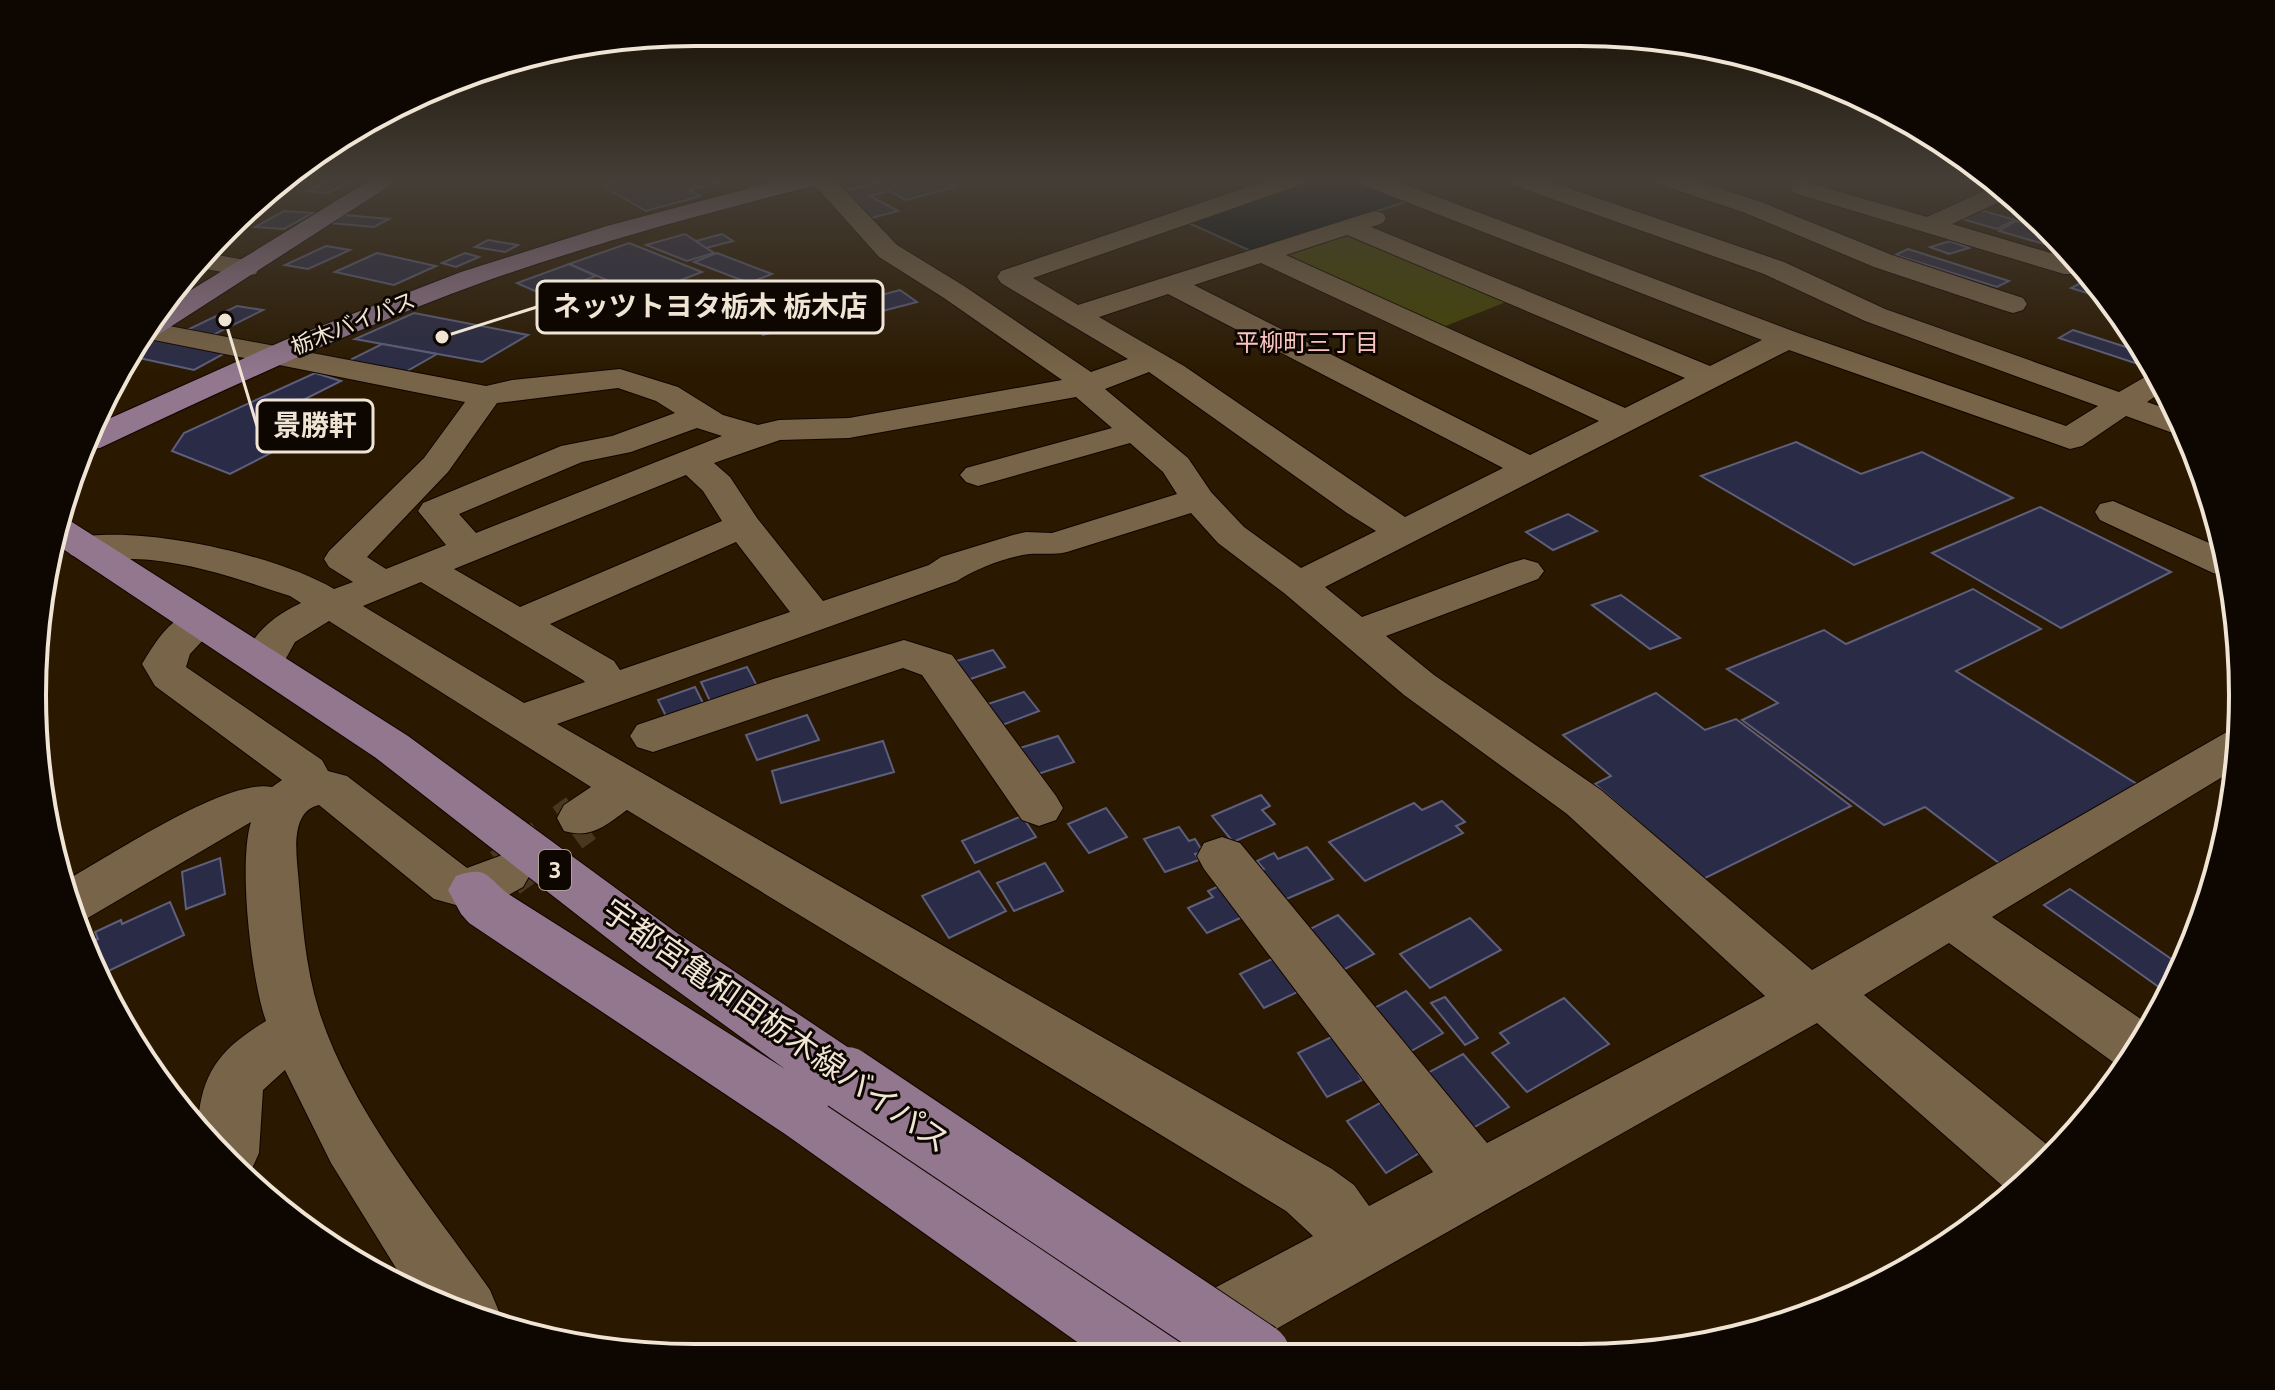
<svg xmlns="http://www.w3.org/2000/svg" width="2275" height="1390" viewBox="0 0 2275 1390" font-family="Cabin,'Noto Sans JP',sans-serif">
  <style>
    .green { fill: #444503 }
    .water { fill: #030e14; stroke: #4a4e4e; stroke-width: 2 }
    .building { fill: #2a2b46; stroke: #5d5f7d; stroke-width: 2 }
    .lines { fill: none; stroke-linecap: round; stroke-linejoin: round }
    .minor-tunnel { stroke: #483820; stroke-width: 51; stroke-dasharray: 51 26; stroke-linecap: butt }
    .minor-casing { stroke: #120400; stroke-width: 2 }
    .major-casing { stroke: #120400; stroke-width: 2 }
    .minor { fill: #786448; fill-rule: evenodd }
    .major { fill: #92778e; fill-rule: evenodd }
    .major-bridge-casing { stroke: #120400; stroke-width: 66; stroke-linecap: butt }
    .major-bridge { stroke: #92778e; stroke-width: 64 }
    .labels { text-anchor: middle; stroke-width: 6; stroke-linejoin: round; paint-order: stroke }
    .far-street-label { font-size: 22px; fill: #f0e5d5; stroke: #0d0601 }
    .far-neighbourhood-label { font-size: 24px; fill: #f8c4c1; stroke: #0d0601 }
    .shield { fill: #0d0601; stroke: #aca295; stroke-width: 2 }
    .shield-label { font-size: 24px; font-weight: bold; fill: #f0e5d5 }
    .near-street-label { font-size: 32px; fill: #f0e5d5; stroke: #0d0601 }
    .rim { fill: none; stroke: #f0e5d5; stroke-width: 4 }
    .leader { fill: none; stroke: #f0e5d5; stroke-width: 3 }
    .callout-dot { fill: #f0e5d5; stroke: #0d0601; stroke-width: 3 }
    .callout { fill: #0d0601; stroke: #f0e5d5; stroke-width: 3 }
    .callout-label { font-size: 28px; text-anchor: middle; font-weight: bold; fill: #f0e5d5 }
  </style>
  <rect width="100%" height="100%" fill="#2a1900"/>
  <polygon class="green" points="1356,234 1511,300 1438,329 1285,259 1286,253 1341,235"/>
  <polygon class="water" points="1315,179 1355,179 1407,198 1405,202 1253,252 1189,223"/>
  <g class="building">
    <polygon points="628,179 729,179 689,190 701,196 646,211 603,186"/>
    <polygon points="877,179 939,179 955,187 906,200 889,191 870,196 898,211 872,218 858,210 840,192 875,183 871,181"/>
    <polygon points="330,180 350,182 328,193 307,191"/>
    <polygon points="1980,210 2015,220 1997,229 1962,219"/>
    <polygon points="284,211 313,213 284,229 255,227"/>
    <polygon points="345,215 389,219 374,227 330,223"/>
    <polygon points="2016,221 2048,229 2060,240 2051,246 1999,231"/>
    <polygon points="685,234 714,253 687,261 646,245"/>
    <polygon points="722,234 733,241 706,248 696,241"/>
    <polygon points="488,240 518,245 505,252 475,247"/>
    <polygon points="1950,241 1969,248 1949,254 1930,247"/>
    <polygon points="629,243 702,272 642,295 569,264"/>
    <polygon points="326,246 350,250 308,269 285,265"/>
    <polygon points="1908,249 2009,281 1997,287 1895,255"/>
    <polygon points="377,253 436,266 394,285 335,272"/>
    <polygon points="465,253 479,257 456,267 442,263"/>
    <polygon points="717,253 772,274 749,283 694,262"/>
    <polygon points="569,264 596,276 544,295 517,283"/>
    <polygon points="2092,277 2106,297 2103,298 2071,288"/>
    <polygon points="900,290 917,302 840,322 832,316 763,335 748,321 849,294 858,301"/>
    <polygon points="237,306 263,310 213,335 187,330"/>
    <polygon points="414,313 528,335 482,362 355,339"/>
    <polygon points="2073,330 2148,354 2155,365 2150,368 2059,338"/>
    <polygon points="150,335 229,351 194,370 130,356 134,347"/>
    <polygon points="382,344 437,354 400,375 342,364"/>
    <polygon points="315,373 341,381 305,399 350,412 230,474 172,451 184,433"/>
    <polygon points="1796,442 1861,474 1922,452 2013,498 1854,565 1701,476"/>
    <polygon points="2040,507 2171,572 2061,628 1932,553"/>
    <polygon points="1568,514 1597,531 1553,550 1526,532"/>
    <polygon points="1973,589 2041,629 1956,671 2140,786 1999,863 1925,807 1884,825 1742,720 1778,703 1727,669 1824,630 1846,644"/>
    <polygon points="1621,595 1680,638 1650,649 1592,605"/>
    <polygon points="993,650 1005,667 962,682 950,663"/>
    <polygon points="747,667 757,686 710,701 701,682"/>
    <polygon points="695,687 704,705 667,718 658,700"/>
    <polygon points="1024,692 1039,711 997,727 982,706"/>
    <polygon points="1656,693 1705,730 1736,719 1851,806 1703,879 1595,784 1611,776 1563,735"/>
    <polygon points="807,715 819,740 757,760 746,735"/>
    <polygon points="1058,736 1074,762 1032,776 1017,749"/>
    <polygon points="883,741 894,772 781,803 772,771"/>
    <polygon points="1261,795 1270,806 1262,810 1275,824 1233,842 1212,816"/>
    <polygon points="1442,801 1465,822 1456,826 1463,833 1365,881 1329,842 1414,803 1422,810"/>
    <polygon points="1106,808 1127,837 1089,853 1068,824"/>
    <polygon points="1022,816 1036,837 975,863 962,841"/>
    <polygon points="1179,827 1189,841 1195,839 1203,852 1195,854 1199,860 1165,872 1144,839"/>
    <polygon points="1307,847 1333,879 1277,903 1253,873 1264,869 1257,861 1274,853 1278,859"/>
    <polygon points="220,858 225,894 186,909 182,872"/>
    <polygon points="1045,863 1063,891 1014,911 997,883"/>
    <polygon points="979,871 1006,911 949,938 922,896"/>
    <polygon points="1223,884 1247,915 1207,933 1188,908 1213,897 1208,891"/>
    <polygon points="2070,889 2183,967 2170,995 2044,905"/>
    <polygon points="170,902 184,935 100,975 85,945 98,939 95,932 121,920 122,924"/>
    <polygon points="1338,915 1374,954 1341,971 1306,931"/>
    <polygon points="1470,918 1501,950 1430,988 1400,954"/>
    <polygon points="1281,955 1306,988 1264,1008 1240,974"/>
    <polygon points="1406,991 1443,1033 1404,1055 1367,1012"/>
    <polygon points="1445,997 1478,1038 1465,1045 1431,1003"/>
    <polygon points="1564,998 1609,1044 1527,1092 1492,1053 1509,1043 1500,1033"/>
    <polygon points="1340,1033 1367,1071 1359,1075 1362,1080 1327,1097 1298,1053"/>
    <polygon points="1463,1054 1509,1107 1466,1132 1420,1077"/>
    <polygon points="1391,1097 1431,1146 1386,1173 1347,1121"/>
  </g>
  <g class="lines">
    <polyline class="minor-tunnel" points="505,873 581,818"/>
    <g class="minor-casing">
      <g id="minor">
        <path d="M805,179L837,182L897,245L964,286L1091,372L1128,359L1001,283L997,277L1001,271L1271,179H1306L1303,184L1033,278L1078,305L1374,211L1383,213L1386,218L1383,223L1371,227L1710,366L1762,340L1360,184L1357,179H1390L1798,333L2066,426L2098,406L1865,321L1764,274L1510,184L1507,179H1542L1784,262L1885,309L2119,392L2157,370L2166,389L2147,402L2176,412L2186,434L2170,432L2126,416L2082,446L2070,449L1789,350L1325,587L1362,617L1510,563L1524,559L1538,563L1544,571L1538,579L1386,636L1434,675L1601,790L1812,970L2225,733L2241,728L2237,768L1992,917L2151,1026L2124,1070L1949,943L1864,995L2056,1152L2014,1196L1817,1023L1230,1355H1166L1159,1337L1169,1312L1313,1236L1286,1211L627,810C605,826 591,839 564,831L557,818L564,805L591,787L329,621L295,642L279,671L264,675L249,671L243,661C253,632 274,616 301,603L290,596C244,581 200,565 151,560C124,557 97,562 71,555L65,547L71,539C136,523 277,555 334,589L353,582L329,567L324,559L329,551L424,458L465,402L139,337L148,322L486,386L512,380L620,369L678,387L723,415L758,425L779,420L849,418L1062,380L944,298L879,257L821,192ZM1347,235L1685,378L1625,408L1286,255ZM1261,263L1599,421L1530,455L1194,285ZM1168,294L1503,468L1405,517L1184,366L1099,317ZM1149,372L1347,513L1376,531L1301,568L1244,527L1211,492L1188,458L1105,389ZM618,388L656,401L675,413L612,436L561,446L423,503L418,511L446,545L386,569L367,557L448,472L497,403ZM1076,397L1112,428L966,468L960,475L966,482L978,486L1130,443L1163,472L1177,494L1052,533L1026,532L1013,535L941,557L929,565L823,601L757,518L730,477L714,463L780,440L849,438ZM697,428L722,436L476,533L459,514L582,462L631,452ZM686,475L703,491L722,521L520,607L454,569ZM1191,513L1218,543L1284,593L1404,695L1567,814L1765,996L1487,1143L1240,843L1222,837L1204,843L1197,856L1204,869L1433,1172L1369,1206L1354,1185L1332,1169L557,724L957,581C975,569 1006,557 1029,554C1042,553 1054,555 1067,552ZM736,542L790,612L620,670L614,661L550,624ZM421,582L583,680L585,682L524,703L363,606Z"/>
        <polygon points="1655,179 1691,179 1761,202 1892,255 2023,298 2027,304 2023,310 2013,313 2003,310 1874,267 1743,212 1658,184"/>
        <polygon points="1802,181 1927,217 2000,184 2012,196 1952,224 2081,262 2087,269 2084,274 2064,274 1794,193 1790,188 1794,183"/>
        <polygon points="212,254 256,262 259,268 256,274 246,276 199,268"/>
        <polygon points="2113,501 2223,549 2230,576 2213,573 2100,520 2095,512 2100,504"/>
        <path d="M199,609L214,613L220,622L190,654L186,667L322,760L328,771L347,776L467,868L505,854L523,859L531,873L523,887L492,904L474,910L434,899L319,805C291,811 296,851 298,873C302,919 305,966 319,1011C351,1111 430,1205 490,1290L500,1314L497,1322L442,1308L409,1289L331,1163L285,1070L263,1090L259,1153L250,1173L198,1122C202,1070 223,1047 266,1021C251,979 238,863 251,822L86,919L75,923L67,908L63,882C107,858 227,777 272,787L282,780L155,686L142,664C156,641 171,616 199,609Z"/>
        <polygon points="904,640 952,655 1056,796 1063,808 1056,820 1039,826 1022,820 922,675 903,668 653,752 637,747 630,736 637,725 773,679"/>
      </g>
    </g>
    <g class="major-casing">
      <g id="major">
        <polygon points="372,179 400,179 150,340 136,342 144,326 160,309"/>
        <path d="M784,179H824L821,184C706,213 590,244 478,284C349,331 224,390 100,448L83,450L95,425L285,340L461,272L607,226Z"/>
        <path d="M61,519L72,522L408,736L677,933L867,1060L876,1079L867,1098L846,1105L837,1102L1180,1330L1190,1355L1094,1354L785,1134L469,923L461,914L448,890L456,876C487,866 485,875 507,893L785,1069L639,963L376,758L57,545Z"/>
      </g>
    </g>
    <use href="#minor" class="minor"/>
    <use href="#major" class="major"/>
    <g class="major-bridge-casing">
      <polyline id="major-bridge" points="846,1079 1258,1355"/>
    </g>
    <use href="#major-bridge" class="major-bridge"/>
  </g>
  <linearGradient id="sky" x2="0" y2="1"><stop stop-color="#170e00"/><stop offset="0.48" stop-color="#443e37"/><stop offset="1" stop-color="#443e37" stop-opacity="0"/></linearGradient>
  <rect width="2275" height="374" fill="url(#sky)"/>
  <g class="labels">
    <g class="far-street-label">
      <text transform="translate(353 323) rotate(-22)" y="8">栃木バイパス</text>
    </g>
    <g class="far-neighbourhood-label">
      <text x="1307" y="351">平柳町三丁目</text>
    </g>
    <rect class="shield" x="539" y="850" width="32" height="40" rx="6"/>
    <g class="shield-label">
      <text x="555" y="878">3</text>
    </g>
    <g class="near-street-label">
      <text transform="translate(776 1026) rotate(35)" y="11">宇都宮亀和田栃木線バイパス</text>
    </g>
  </g>
  <path d="M0 0H2275V1390H0ZM695 46H1580A649 649 0 0 1 2229 695V695A649 649 0 0 1 1580 1344H695A649 649 0 0 1 46 695V695A649 649 0 0 1 695 46Z" fill="#0d0601" fill-rule="evenodd"/>
  <path class="rim" d="M695 46H1580A649 649 0 0 1 2229 695V695A649 649 0 0 1 1580 1344H695A649 649 0 0 1 46 695V695A649 649 0 0 1 695 46Z"/>
  <path class="leader" d="M442 337L537 307M225 320L257 426"/>
  <g class="callout-dot">
    <circle cx="442" cy="337" r="8"/>
    <circle cx="225" cy="320" r="8"/>
  </g>
  <g class="callout">
    <rect x="537" y="281" width="346" height="52" rx="8"/>
    <rect x="257" y="400" width="116" height="52" rx="8"/>
  </g>
  <g class="callout-label">
    <text x="710" y="316">ネッツトヨタ栃木 栃木店</text>
    <text x="315" y="435">景勝軒</text>
  </g>
</svg>
